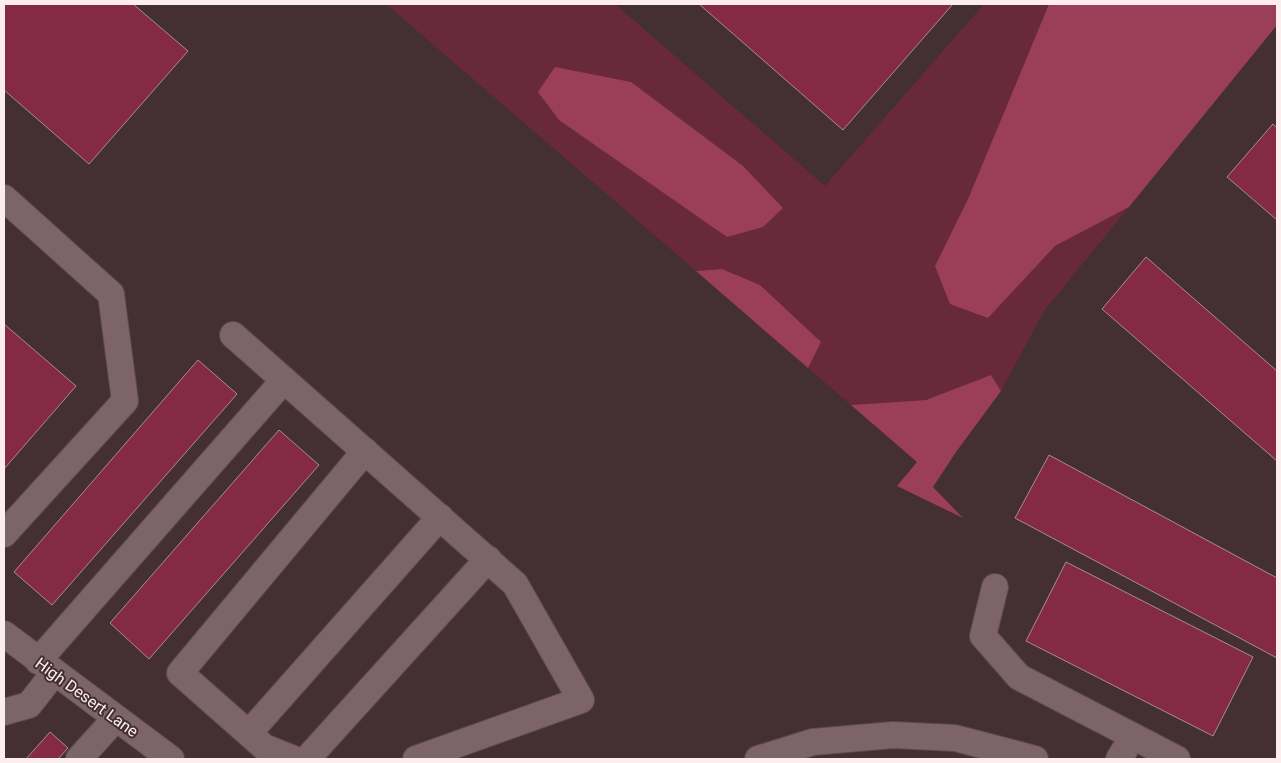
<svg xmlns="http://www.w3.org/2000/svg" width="1281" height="763" viewBox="0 0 1281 763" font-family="Roboto,sans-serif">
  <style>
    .green { fill: #682a3a }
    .forest { fill: #9b3f58 }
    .building { fill: #842a44; stroke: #a68d92 }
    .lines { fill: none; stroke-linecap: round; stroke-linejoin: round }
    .minor-casing { stroke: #5c4b4e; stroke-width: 28 }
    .minor { stroke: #7c6468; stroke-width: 26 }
    .labels { text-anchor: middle; stroke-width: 4; stroke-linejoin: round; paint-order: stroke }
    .street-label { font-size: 16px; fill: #fceef0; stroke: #442f33 }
  </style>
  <rect width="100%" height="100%" fill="#442f33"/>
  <polygon class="green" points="386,4 615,4 825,186 984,4 1049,4 968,199 935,266 988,318 1055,246 1129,207 1044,311 1001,391 991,375 926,400 851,405 808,368 821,342 760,285 722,269 696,271"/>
  <g class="forest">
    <polygon points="1049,4 1277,4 1277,25 1129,207 1055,246 988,318 950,304 935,266 968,199"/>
    <polygon points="555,67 631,82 743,166 783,208 763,227 727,237 559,120 538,92"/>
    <polygon points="722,269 760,285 821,342 808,368 696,271"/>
    <polygon points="991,375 1001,391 956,452 933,487 963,518 897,486 917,462 851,405 926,400"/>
  </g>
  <g class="building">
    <polygon points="4,4 133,4 188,51 89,164 4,90"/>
    <polygon points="699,4 953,4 843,130"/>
    <polygon points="1273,124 1277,128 1277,220 1227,177"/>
    <polygon points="1146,257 1277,371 1277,461 1102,309"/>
    <polygon points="4,324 76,386 4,469"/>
    <polygon points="198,360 237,394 52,605 14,572"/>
    <polygon points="279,430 319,465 149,659 110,623"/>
    <polygon points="1049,455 1277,578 1277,658 1015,518"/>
    <polygon points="1066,562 1253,657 1213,736 1026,641"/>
    <polygon points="50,732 68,748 58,759 26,759"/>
  </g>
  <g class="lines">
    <g class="minor-casing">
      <g id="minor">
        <polyline points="4,198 111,294 125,401 4,534"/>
        <polyline points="233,335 515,584 581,700 416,759"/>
        <polyline points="995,587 983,636 1019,677 1177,759"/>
        <polyline points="4,634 171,759"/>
        <polyline points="38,661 284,380"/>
        <polyline points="4,712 29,705 54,673"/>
        <polyline points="249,733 440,517"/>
        <polyline points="79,759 116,718"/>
        <polyline points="294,759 264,747 180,673 365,451"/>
        <polyline points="307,759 488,559"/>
        <polyline points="758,759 813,742 893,735 955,738 1035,759"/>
        <polyline points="1119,759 1133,736"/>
      </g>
    </g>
    <use href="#minor" class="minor"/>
  </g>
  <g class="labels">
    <g class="street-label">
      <text transform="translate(87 697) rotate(36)" y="6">High Desert Lane</text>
    </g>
  </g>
  <rect width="1281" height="763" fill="none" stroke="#fceef0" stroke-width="10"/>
</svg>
